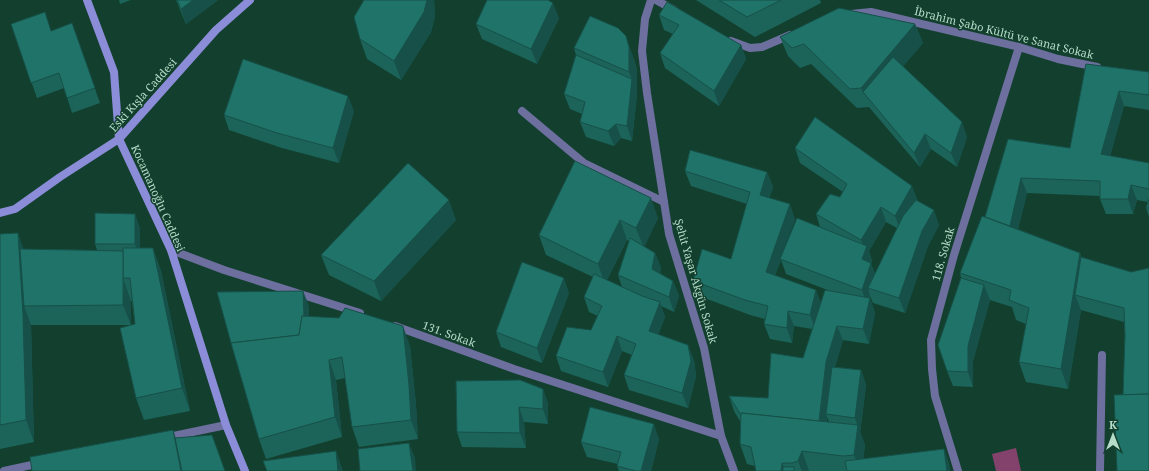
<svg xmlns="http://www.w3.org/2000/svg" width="1149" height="471" viewBox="0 0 1149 471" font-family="'Noto Serif',serif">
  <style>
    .water { fill: #83426c }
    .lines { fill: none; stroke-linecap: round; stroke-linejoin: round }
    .street { stroke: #6d6f9e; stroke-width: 8 }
    .secondary { stroke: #8c8dd9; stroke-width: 8 }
    .wall { fill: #1c6359; fill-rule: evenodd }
    .shaded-wall { fill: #165049 }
    .building { fill: #207368; stroke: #165049 }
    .labels { text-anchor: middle; stroke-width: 3; stroke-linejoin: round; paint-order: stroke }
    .street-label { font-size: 11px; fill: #b5dcc8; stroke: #13402e }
  </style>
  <rect width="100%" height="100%" fill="#13402e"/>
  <polygon class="water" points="1016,448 1021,471 996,471 992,454"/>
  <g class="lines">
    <g class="street">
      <polyline points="651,0 645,19 642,51 647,93 669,234 704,348 721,436 734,471"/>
      <polyline points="656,0 674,10"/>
      <polyline points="851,14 871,12 1019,47 1058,59 1097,67"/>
      <polyline points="731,41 750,48 762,47 790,35"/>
      <polyline points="522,111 584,163 664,202"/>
      <polyline points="171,250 224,270 360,313"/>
      <polyline points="395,326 514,369 721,436"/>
      <polyline points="164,438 226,425"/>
      <polyline points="4,471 41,463"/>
      <polyline points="958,471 935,396 932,369 931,340 954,255 1019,47"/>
      <polyline points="1100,471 1102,355"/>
    </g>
    <g class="secondary">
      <polyline points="87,0 114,72 119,139 171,250 226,425 245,471"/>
      <polyline points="0,213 15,209 60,177 119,139 216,30 250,0"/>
    </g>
  </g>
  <g class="wall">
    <polygon points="119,0 131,0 120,4"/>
    <polygon points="176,0 218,0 186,24"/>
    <polygon points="364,0 434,0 435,16 431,32 401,80 367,59 360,39"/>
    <polygon points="696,0 820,0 821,3 755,37"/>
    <polygon points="659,15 741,45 746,59 719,106 665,68 660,53 673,34 664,30"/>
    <polygon points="559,18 537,64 482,39 476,24"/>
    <polygon points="72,23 100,103 72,113 64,88 37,98 11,24 52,31"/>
    <polygon points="915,24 923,43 903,66 967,137 957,167 931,149 920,167 869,107 857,108 811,64 800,68 788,56 780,37"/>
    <polygon points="574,48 634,59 637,70 637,94 632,141 621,138 614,146 586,137 580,122 582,114 570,109 564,94 576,55"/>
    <polygon points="1086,64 1149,72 1149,110 1124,106 1110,156 1149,163 1149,217 1146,208 1148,202 1137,200 1133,214 1106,214 1100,199 1100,196 1027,193 1018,229 1080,253 1081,257 1131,272 1123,395 1125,335 1124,322 1081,310 1068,389 1026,382 1019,362 1026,324 1016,320 1012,307 990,300 973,361 973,387 953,386 947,371 961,278 960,273 985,217 1008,139 1070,148"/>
    <polygon points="354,111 339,163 282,148 229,130 224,115"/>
    <path d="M795,148L918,201L939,225L928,246L905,313L873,303L870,296V298L875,313L869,344L843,340L835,367L861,370L866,385L860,433L865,445L863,459L944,449L949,464L950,471H756L755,466L747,464L740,444V421L734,411L729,396L768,398L803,358L812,329L794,326L792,343L770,339L764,324L765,319L750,315L699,296L693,281L731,259L747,204L691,186L685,171L767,172L773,187L769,198L795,219L784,249L820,227L816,214L840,197L843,192L800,163ZM886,222L897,228L875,274L871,264L872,261L869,251ZM781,260L786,274L830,291L821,302L775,275ZM827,417L829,422H827Z"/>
    <path d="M575,161L658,218L644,246L655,253L661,268L660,273L673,281L679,296L674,312L661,306L665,317L658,335L694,360L696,376L688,408L629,390L624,375L632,355L622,351L608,387L561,371L556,356L591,330L598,316L589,312L584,297L593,277L546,255L539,235ZM627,240L629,241L618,275L622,287L607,280Z"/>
    <polygon points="135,214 140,229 140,248 153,248 161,271 190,411 144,420 136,398 135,324 132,301 131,301 131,325 31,325 34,442 0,449 0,234 24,249 97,250 95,244"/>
    <polygon points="456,220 381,301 329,275 321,255"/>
    <polygon points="569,293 542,363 501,347 496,332"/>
    <polygon points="309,306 309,316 410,346 416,405 418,439 359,447 352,427 345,378 336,380 342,437 266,459 259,439 231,343"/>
    <polygon points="543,389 548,404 548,424 524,422 526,448 462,447 457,432"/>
    <polygon points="659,439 651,471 619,471 617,466 618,464 587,457 581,442"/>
  </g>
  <g class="shaded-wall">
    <polygon points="193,0 218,0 186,24 181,9"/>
    <polygon points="427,0 434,0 435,16 431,32 401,80 394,61"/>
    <polygon points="553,3 559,18 537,64 531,49"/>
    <polygon points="915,24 923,43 872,103 863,92 861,88"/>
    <polygon points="626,36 634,59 637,70 637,94 632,141 627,126 632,79 629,72"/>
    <polygon points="741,45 746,59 719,106 714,91"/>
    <polygon points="1119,91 1124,106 1106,169 1101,154"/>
    <polygon points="348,96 354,111 339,163 333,148"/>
    <polygon points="962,122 967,137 957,167 951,153"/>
    <polygon points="616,124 621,138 614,146 608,131"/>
    <polygon points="925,134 931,149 920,167 914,153"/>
    <polygon points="767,172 773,187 766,210 760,195"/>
    <polygon points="1021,178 1027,193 1014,245 1009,230"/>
    <polygon points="1131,185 1137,200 1133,214 1128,199"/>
    <polygon points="912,186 918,201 901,231 895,216"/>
    <polygon points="651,198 658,218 644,248 636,228"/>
    <polygon points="449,200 456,220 381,301 374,281"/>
    <polygon points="790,204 795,219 771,287 766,272"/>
    <polygon points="881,207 886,222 869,251 872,261 871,264 876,278 868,288 870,296 867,305 862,290 862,259 865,251 861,240"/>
    <polygon points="934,210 939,225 928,246 905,313 899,298 922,231"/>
    <polygon points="135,214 140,229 140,259 135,244"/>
    <polygon points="620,220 627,240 605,284 598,264"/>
    <polygon points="18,233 26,256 24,306 31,325 34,442 26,420"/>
    <polygon points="153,248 161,271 190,411 182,388"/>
    <polygon points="655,253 661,268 658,284 652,269"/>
    <polygon points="1080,253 1087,272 1075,295 1081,310 1068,389 1061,369"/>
    <polygon points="564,278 569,293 542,363 537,348"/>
    <polygon points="124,281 131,301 131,325 123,305"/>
    <polygon points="673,281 679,296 674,312 669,297"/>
    <polygon points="984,285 990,300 973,361 973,387 968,372 968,346"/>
    <polygon points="816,290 822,305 816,330 810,315"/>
    <polygon points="303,291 309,306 309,335 301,340"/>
    <polygon points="870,298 875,313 869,344 863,329"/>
    <polygon points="660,302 665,317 654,346 649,331"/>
    <polygon points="788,311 794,326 792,343 787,328"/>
    <polygon points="403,326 410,346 416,405 418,439 411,420"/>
    <polygon points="837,326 843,340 832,376 826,414 827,417 824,440 819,425 826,362"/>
    <polygon points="617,336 622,351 608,387 603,372"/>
    <polygon points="688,345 694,360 696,376 688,408 682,393"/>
    <polygon points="329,360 336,380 342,437 335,417"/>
    <polygon points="861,370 866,385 860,433 855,418"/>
    <polygon points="543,389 548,404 548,424 543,409"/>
    <polygon points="519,407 524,422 526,448 520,433"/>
    <polygon points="654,424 659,439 651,471 641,471"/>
    <polygon points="858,425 865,445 862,471 860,471 854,455"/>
    <polygon points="173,430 181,453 184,471 181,471"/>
    <polygon points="409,443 415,458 416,471 413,471"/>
    <polygon points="944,449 949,464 950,471 947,471"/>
    <polygon points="336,451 343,471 338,471"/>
    <polygon points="802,451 809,471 802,471 798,461"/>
    <polygon points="782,463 785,471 781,471"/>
  </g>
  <g class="building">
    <polygon points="177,0 193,0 181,9"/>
    <polygon points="364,0 427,0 424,12 394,61 360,39 354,17"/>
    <polygon points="487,0 548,0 553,3 531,49 476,24"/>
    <polygon points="719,0 781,0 747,17"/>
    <polygon points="667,2 741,45 714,91 660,53 679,25 659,15"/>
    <polygon points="839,8 915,24 861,88 850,89 804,44 792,48 780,37"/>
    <polygon points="45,12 51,31 72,23 95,88 67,98 59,73 31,83 11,24"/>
    <polygon points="590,16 618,28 626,36 629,47 629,72 574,48"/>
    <polygon points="576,55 632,79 627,126 616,124 608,131 580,122 585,102 564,94"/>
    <polygon points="893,57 962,122 951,153 925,134 914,153 863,92"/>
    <polygon points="243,59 348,96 333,148 277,133 224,115"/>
    <polygon points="1086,64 1149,72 1149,95 1119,91 1101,154 1149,163 1149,189 1131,185 1128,199 1100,199 1100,181 1021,178 1010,226 985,217 1008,139 1070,148"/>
    <polygon points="815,117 912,186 895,216 881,207 861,240 816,214 830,194 840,197 847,184 795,148"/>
    <polygon points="690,150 767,172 760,195 790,204 766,272 816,290 810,315 788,311 787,328 764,324 768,306 745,300 693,281 702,249 731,259 750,192 685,171"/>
    <polygon points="575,161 651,198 636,228 620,220 598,264 539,235"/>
    <polygon points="408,163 449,200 374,281 321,255"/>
    <polygon points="1149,199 1149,208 1146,208"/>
    <polygon points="916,200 934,210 922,231 899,298 868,288 903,216"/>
    <polygon points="95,213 135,214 135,244 95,244"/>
    <polygon points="982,216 1080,253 1061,369 1019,362 1029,308 1009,300 1011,290 960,273"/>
    <polygon points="797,218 867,246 862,259 871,263 862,290 780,259"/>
    <polygon points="18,233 23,314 26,420 0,425 0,234"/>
    <polygon points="630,238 655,253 652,269 673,281 669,297 618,275"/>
    <polygon points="123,248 153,248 182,388 136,398 120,328 135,324 130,278 123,278"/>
    <polygon points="20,249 123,251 123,305 24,306"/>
    <polygon points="1081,257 1131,272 1149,268 1149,394 1123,395 1125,335 1124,308 1075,295"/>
    <polygon points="522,262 564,278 537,348 496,332"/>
    <polygon points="594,274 642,296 660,302 649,331 688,345 691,361 682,393 624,375 636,344 617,336 603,372 556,356 567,327 591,330 602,306 584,297"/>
    <polygon points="961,278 984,285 968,346 968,372 947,371 938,345"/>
    <polygon points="825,290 870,298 863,329 837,326 826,362 819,421 741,413 741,415 729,396 768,398 771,353 803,358"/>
    <polygon points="303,291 304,316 302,316 299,335 231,343 217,292"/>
    <polygon points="345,308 403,326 409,385 411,420 352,427 342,357 329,360 335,417 259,439 231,343 299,335 302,316 339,318"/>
    <polygon points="832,367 861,370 855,418 826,414"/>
    <polygon points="520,380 543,389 543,409 519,407 520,433 457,432 456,381"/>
    <polygon points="1149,394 1149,471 1117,471 1114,395"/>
    <polygon points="590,407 654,424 641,471 636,471 617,466 621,452 581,442"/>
    <polygon points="741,413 858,425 854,455 843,456 802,451 798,461 792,463 782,463 781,471 756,471 751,447 740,444"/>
    <polygon points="173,430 181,471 32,471 30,457"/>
    <polygon points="212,435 225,471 182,471 175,438"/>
    <polygon points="409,443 413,471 360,471 358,449"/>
    <polygon points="944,449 947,471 847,471 845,461"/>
    <polygon points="336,451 338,471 267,471 263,461"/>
    <rect x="783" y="467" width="11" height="4"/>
  </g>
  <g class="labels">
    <g class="street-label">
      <text transform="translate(1004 33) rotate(14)" y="4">İbrahim Şabo Kültü ve Sanat Sokak</text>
      <text transform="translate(143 95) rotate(-48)" y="4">Eski Kışla Caddesi</text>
      <text transform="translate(158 198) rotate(66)" y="4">Kocamanoğlu Caddesi</text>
      <text transform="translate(943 254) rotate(-74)" y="4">118. Sokak</text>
      <text transform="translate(696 281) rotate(74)" y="4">Şehit Yaşar Akgün Sokak</text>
      <text transform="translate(449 334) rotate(20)" y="4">131. Sokak</text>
    </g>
  </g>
  <g transform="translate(1113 435)" stroke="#13402e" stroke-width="3" paint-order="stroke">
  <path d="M0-3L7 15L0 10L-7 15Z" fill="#b5dcc8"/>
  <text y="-6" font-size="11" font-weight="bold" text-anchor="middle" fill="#b5dcc8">K</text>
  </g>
</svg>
